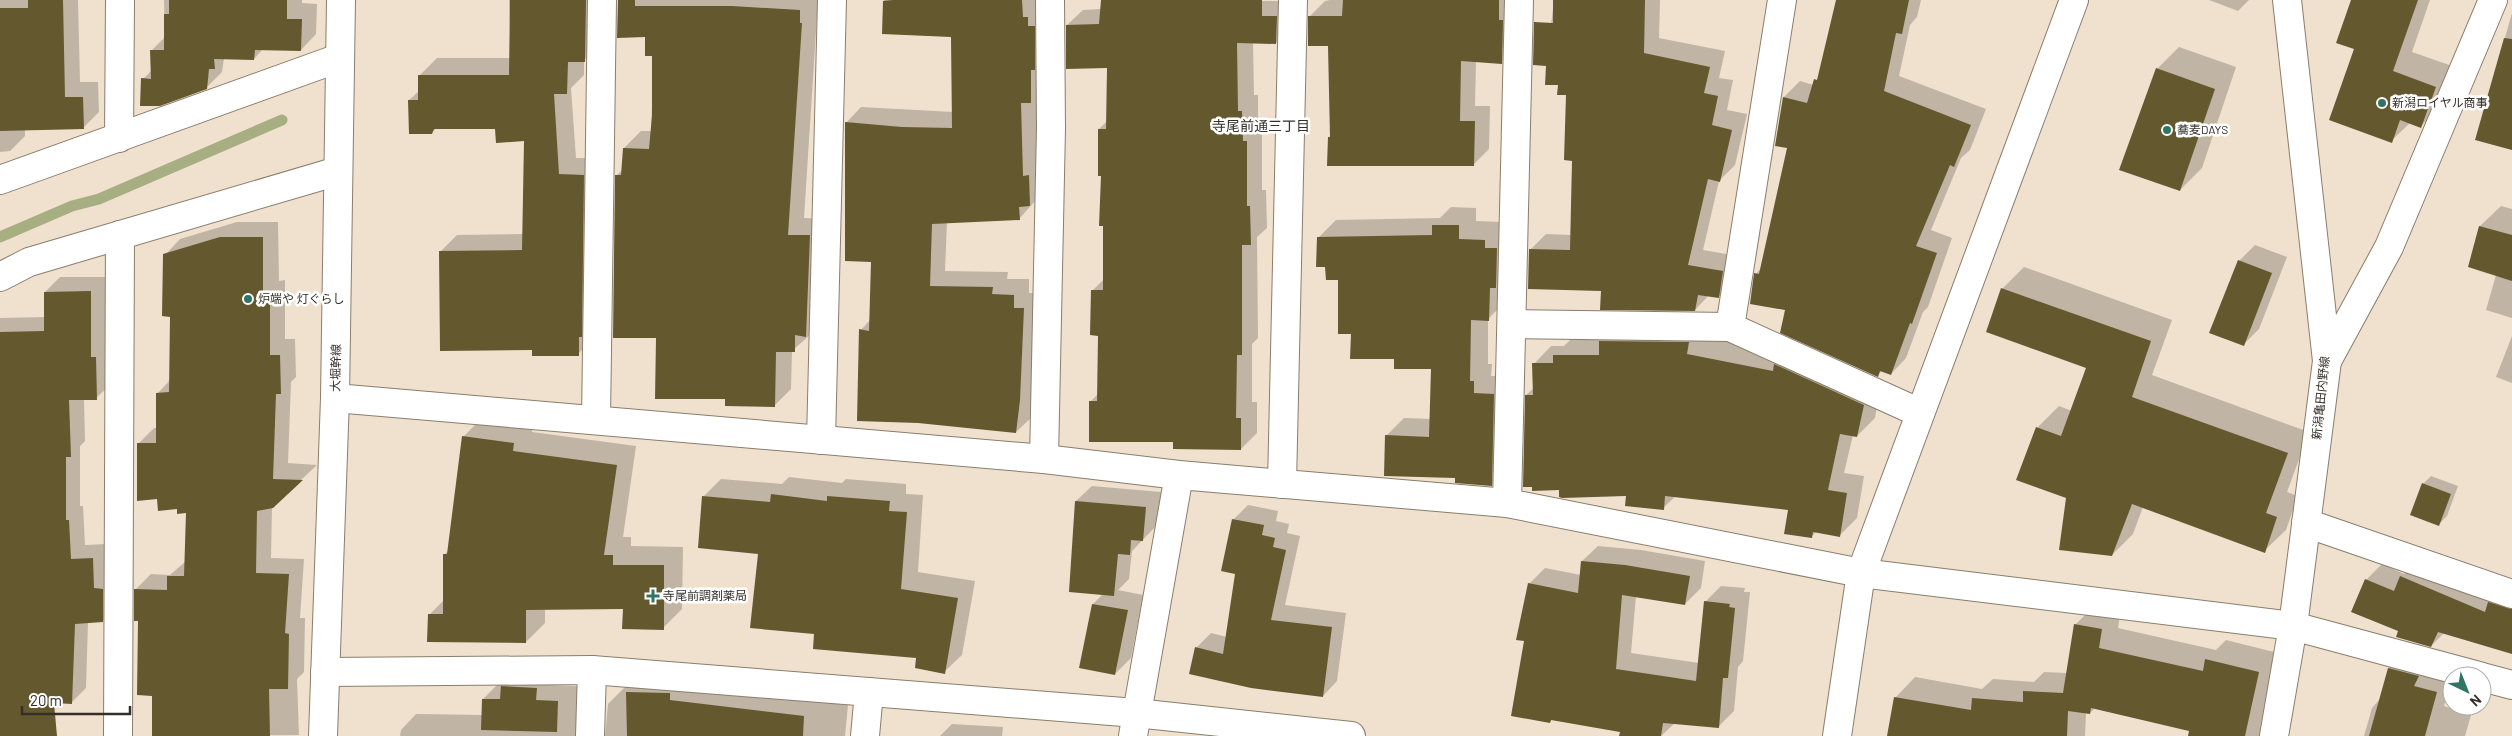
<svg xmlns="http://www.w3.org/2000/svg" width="2512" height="736" viewBox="0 0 2512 736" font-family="Barlow,'Noto Sans JP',sans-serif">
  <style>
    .shadow { fill: #0003 }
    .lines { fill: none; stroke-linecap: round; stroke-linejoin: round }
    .stream { stroke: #a7ae81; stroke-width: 11 }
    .building { fill: #64582e }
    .minor-casing { stroke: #8a7d6d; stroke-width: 30 }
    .tertiary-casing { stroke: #8a7d6d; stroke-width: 30 }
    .primary-casing { stroke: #8a7d6d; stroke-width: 30 }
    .minor { stroke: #fff; stroke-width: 28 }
    .tertiary { stroke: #fff; stroke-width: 28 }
    .primary { stroke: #fff; stroke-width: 28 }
    .poi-dot { fill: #307466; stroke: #fff; stroke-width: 2 }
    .labels { text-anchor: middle; stroke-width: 5; stroke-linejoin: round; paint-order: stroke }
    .poi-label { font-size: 12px; fill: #352f28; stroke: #fff; text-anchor: start }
    .street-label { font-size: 12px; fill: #352f28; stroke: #fff }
    .neighbourhood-label { font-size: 14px; fill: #352f28; stroke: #fff }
  </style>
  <rect width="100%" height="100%" fill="#f0e1cf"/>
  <g class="shadow">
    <polygon points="0,0 78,0 80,82 98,82 99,112 83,128 25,130 25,136 10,151 0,152"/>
    <polygon points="164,0 302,0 302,3 317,4 316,34 301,50 263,49 254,59 224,58 222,72 206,88 143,79 152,70 151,51 165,37"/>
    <polygon points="509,0 603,0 602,43 584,60 584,75 571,88 576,158 600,158 595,337 578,354 533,349 440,252 457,235 524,234 526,140 496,128 437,128 431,133 409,100 419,91 420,75 437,58 511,58"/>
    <polygon points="619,0 818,0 804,218 827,219 811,334 792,351 791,389 774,406 726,398 658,337 616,176 623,169 624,148 641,131 651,131 654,55 646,36"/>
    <polygon points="884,0 1049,0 1046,86 1036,95 1038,161 1045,190 1019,219 947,222 945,271 1008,272 1007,279 1029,279 1029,293 1038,293 1032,417 1016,432 861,330 870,320 872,261 846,123 861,107 953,112 952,35 883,32"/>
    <polygon points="1102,0 1292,1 1292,27 1276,43 1253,43 1254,95 1258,95 1258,125 1262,125 1262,190 1266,190 1267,228 1257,237 1258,338 1252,344 1252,402 1257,402 1257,433 1241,449 1174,441 1090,402 1098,394 1099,334 1092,291 1104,279 1102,174 1099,129 1108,120 1108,67 1067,25 1083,10 1101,9"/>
    <polygon points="1330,0 1518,0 1517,47 1501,62 1476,61 1475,106 1490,106 1489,149 1473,165 1329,137 1332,135 1330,44 1310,16 1325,1"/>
    <polygon points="1554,0 1660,0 1659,38 1725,51 1719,78 1733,80 1727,110 1747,114 1735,165 1719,181 1703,250 1738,256 1734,281 1718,297 1709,295 1695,310 1602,290 1530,250 1546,234 1572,235 1573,160 1568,94 1546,66"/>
    <polygon points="1849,0 1921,0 1917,17 1910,25 1899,76 1986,109 1970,150 1961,158 1931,230 1952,238 1928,307 1923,312 1906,358 1891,374 1882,371 1877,375 1786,309 1756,274 1762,267 1789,147 1776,145 1784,97 1800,81 1814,85 1820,75"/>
    <polygon points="2209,0 2249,0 2238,11"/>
    <polygon points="2352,0 2430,0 2412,52 2455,67 2440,107 2420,127 2410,123 2391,141"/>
    <polygon points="2512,13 2512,148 2476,139"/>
    <polygon points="2179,47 2236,67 2202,168 2180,190 2157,69"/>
    <polygon points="2501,206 2512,209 2512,318 2486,310 2496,275 2470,266 2480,226"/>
    <polygon points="1451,207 1476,208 1476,221 1502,222 1506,301 1488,319 1488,364 1492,364 1491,376 1511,376 1509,467 1491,485 1456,477 1386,436 1404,418 1431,419 1432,368 1395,358 1352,333 1339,279 1327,266 1318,238 1336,220 1440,218"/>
    <polygon points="237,222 278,222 279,281 285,280 285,339 295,339 296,377 291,382 288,463 317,465 272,507 271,558 304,559 300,618 305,618 304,672 297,679 299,735 153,736 153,695 135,590 151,574 170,575 186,561 187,512 158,498 138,444 154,428 158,428 158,393 170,380 171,316 165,255 180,239"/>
    <polygon points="2255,245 2287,257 2259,329 2243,345 2239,261"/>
    <polygon points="2024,267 2172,320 2152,375 2309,432 2287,492 2298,496 2286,530 2264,551 2143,507 2133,534 2112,555 2068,497 2037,428 2059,406 2072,411 2088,367 2002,289"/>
    <polygon points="60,277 105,277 105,343 110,343 111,384 96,398 84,399 85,441 80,446 80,506 83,506 85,545 107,544 117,607 102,621 88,622 86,688 72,702 0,601 0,318 45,317 45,292"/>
    <polygon points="1704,336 1787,353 1880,387 1875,418 1857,436 1853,435 1844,473 1864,476 1857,518 1839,536 1816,532 1811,537 1789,508 1676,496 1663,508 1627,495 1560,488 1526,395 1534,388 1534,364 1551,346 1564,346 1572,338"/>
    <polygon points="2512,336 2512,383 2496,377"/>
    <polygon points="482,418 533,424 532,432 636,446 623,537 631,537 631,546 683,547 682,609 663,628 624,608 545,608 545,623 526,642 429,615 444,600 445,554 448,551 463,437"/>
    <polygon points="2431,476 2458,486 2447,516 2439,524 2423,484"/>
    <polygon points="789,477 842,483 846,479 906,484 906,494 923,495 918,572 975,581 962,655 944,672 918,656 816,633 760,553 704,496 721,479 782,484"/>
    <polygon points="1092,486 1161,492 1158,524 1132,551 1129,579 1118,590 1143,595 1131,658 1115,674 1093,604 1103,594 1076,501"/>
    <polygon points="1248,505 1278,511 1276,521 1289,524 1287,533 1300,536 1285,605 1346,613 1337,681 1323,696 1196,648 1211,633 1227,637 1236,573 1233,520"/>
    <polygon points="1598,546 1641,550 1705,561 1701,588 1685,604 1636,596 1631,653 1699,663 1705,602 1721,586 1745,588 1744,592 1750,592 1743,661 1738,667 1734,711 1718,727 1675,723 1661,736 1620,736 1621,731 1552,719 1550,722 1526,640 1529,584 1545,568 1581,575 1582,561"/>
    <polygon points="2417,561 2512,589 2512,652 2444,633 2431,646 2399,630 2366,580 2382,564 2404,574"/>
    <polygon points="2095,605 2121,609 2118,628 2216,650 2226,640 2278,653 2259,736 2190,736 2191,730 2095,708 2090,713 2086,713 2085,736 1889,736 1896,697 1915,677 1982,689 1993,679 2034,682 2044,672 2067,673 2075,625"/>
    <polygon points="2404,652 2452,676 2444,706 2471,715 2465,736 2364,736 2372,708 2380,699 2389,668"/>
    <polygon points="552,673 551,685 590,687 603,736 400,736 401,730 416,714 483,715 483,699 498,684"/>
    <polygon points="635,677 685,685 848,705 845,736 605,736 608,704"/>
    <polygon points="952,724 1003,727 1002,736 940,736"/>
  </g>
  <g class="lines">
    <polyline class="stream" points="0,237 72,206 99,199 282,120"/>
  </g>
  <g class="building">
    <polygon points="28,0 63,0 65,97 83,97 84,129 0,131 0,8 28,8"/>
    <polygon points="169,0 287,0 287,19 302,19 301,51 255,50 254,60 214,59 215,69 209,69 207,89 160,106 140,106 141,78 151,79 150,50 164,50 164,14 169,14"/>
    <polygon points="510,0 586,0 585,62 568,62 567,94 554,94 559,174 584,175 582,337 579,337 579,356 532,356 532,350 440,351 439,251 522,250 524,141 496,143 495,129 434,129 432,134 409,134 408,100 418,100 418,75 509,75"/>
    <polygon points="618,0 635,0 635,6 732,6 800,10 800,23 802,23 788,235 810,235 806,337 795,335 795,352 776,352 775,407 725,406 725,399 655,399 656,338 613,338 615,175 621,175 623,148 649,149 652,116 652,56 645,56 645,37 617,38"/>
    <polygon points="893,0 1022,0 1023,17 1028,17 1028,26 1035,26 1035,70 1031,70 1031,103 1021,103 1023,176 1029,175 1030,206 1019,207 1020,220 932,224 930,286 993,287 992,294 1014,295 1014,308 1024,308 1020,400 1016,433 918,423 857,421 859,329 869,331 871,262 845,261 845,122 902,127 952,128 951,37 882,34 883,1"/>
    <polygon points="1101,0 1262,0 1262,16 1277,16 1276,44 1237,43 1238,111 1242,111 1243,141 1247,141 1247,206 1250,206 1251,245 1242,245 1242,355 1237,355 1236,418 1241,418 1241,450 1173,449 1173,442 1089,442 1089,401 1097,401 1098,336 1090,335 1091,290 1103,290 1103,226 1099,226 1101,176 1098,176 1098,129 1106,129 1107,68 1066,69 1066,25 1099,24"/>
    <polygon points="1343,0 1499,0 1499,20 1503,20 1502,64 1461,61 1460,121 1475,121 1474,166 1327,166 1328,137 1330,137 1328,46 1308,46 1308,16 1342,16"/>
    <polygon points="1553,0 1645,0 1644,53 1710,67 1704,93 1718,96 1712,125 1732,130 1720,182 1708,179 1688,265 1723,271 1719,298 1698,295 1695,311 1600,310 1601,291 1528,289 1529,249 1570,250 1572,161 1564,160 1566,95 1557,95 1558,85 1545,85 1546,66 1533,65 1534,22 1553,23"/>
    <polygon points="1836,0 1909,0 1902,34 1896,33 1884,91 1971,125 1954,167 1950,165 1916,246 1937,253 1912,324 1910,323 1891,375 1880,371 1878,377 1780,333 1785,310 1750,304 1754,273 1759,274 1787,148 1775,146 1783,97 1807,103 1814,79 1817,80"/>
    <polygon points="2351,0 2418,0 2393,71 2436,87 2421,128 2400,120 2392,143 2329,120 2354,49 2336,43"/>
    <polygon points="2504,38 2512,39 2512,150 2475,140"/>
    <polygon points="2156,68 2215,89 2180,191 2119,170"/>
    <polygon points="1432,225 1459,225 1459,239 1485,240 1485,248 1497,248 1496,288 1490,288 1489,321 1471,320 1470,381 1474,381 1474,393 1494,394 1492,486 1455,483 1455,478 1384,476 1385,435 1429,437 1431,369 1394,369 1394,359 1350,359 1351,334 1338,334 1338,280 1326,280 1325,267 1316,267 1317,237 1432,235"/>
    <polygon points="2479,226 2512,235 2512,281 2468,267"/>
    <polygon points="220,237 263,237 263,296 270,296 270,355 280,355 281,394 276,394 273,479 303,480 273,508 257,511 256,573 289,574 285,633 289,634 288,689 269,689 270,736 152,736 152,696 137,695 138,621 134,621 134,589 167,590 167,576 184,576 186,513 177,514 177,509 158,511 157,499 137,501 137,443 156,443 156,393 169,392 170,317 162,316 163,254"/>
    <polygon points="2238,260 2272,273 2244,346 2209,333"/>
    <polygon points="2001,288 2151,341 2132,397 2288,453 2266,513 2277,517 2265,553 2132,504 2112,556 2059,550 2066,498 2016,480 2036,427 2061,436 2086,368 1986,332"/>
    <polygon points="91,291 91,357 96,357 97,400 69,400 71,457 66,457 66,520 69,520 71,559 93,558 94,588 103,589 103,622 75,624 72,704 54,703 57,736 0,736 0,332 44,331 44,292"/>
    <polygon points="1599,341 1689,342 1687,354 1773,371 1774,364 1864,405 1857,437 1840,434 1828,490 1847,493 1840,537 1813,532 1812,538 1784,534 1788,510 1665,496 1664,510 1625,506 1626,496 1562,498 1559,497 1559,490 1532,491 1532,487 1523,487 1525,395 1533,395 1532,363 1553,363 1553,355 1599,355"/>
    <polygon points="462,436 514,443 513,451 617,465 604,555 613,555 613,565 664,565 664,630 622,629 623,609 526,610 526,643 427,642 428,614 443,614 443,554 447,554"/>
    <polygon points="2422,483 2451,494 2439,526 2410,515"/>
    <polygon points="771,494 827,501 827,496 890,501 889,511 907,512 901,589 958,598 945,674 915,668 916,658 813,649 814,634 750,628 758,554 698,548 702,496 770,502"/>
    <polygon points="1075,501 1146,507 1143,541 1131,540 1130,555 1118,554 1114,596 1069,592"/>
    <polygon points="1232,519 1264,525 1262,535 1275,538 1273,547 1286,550 1271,620 1332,627 1323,697 1251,688 1189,674 1195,647 1223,654 1235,574 1221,571"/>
    <polygon points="1581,561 1625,565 1690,576 1685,605 1622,595 1616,669 1696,681 1704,601 1730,604 1729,607 1735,608 1728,678 1723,678 1719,728 1663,723 1661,736 1619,736 1620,732 1551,720 1550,723 1511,716 1524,641 1516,640 1528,583 1578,593"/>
    <polygon points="2400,576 2485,612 2488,602 2512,609 2512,654 2438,632 2431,647 2396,637 2398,631 2351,612 2365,579 2394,591"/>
    <polygon points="1092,604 1128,610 1115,675 1079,668"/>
    <polygon points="2074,624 2102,629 2099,648 2203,671 2205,659 2259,672 2245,736 2188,736 2189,731 2091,708 2090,714 2068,711 2067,736 1887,736 1894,697 1971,710 1972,698 2023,702 2023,691 2063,693"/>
    <polygon points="2388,668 2419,676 2414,686 2437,692 2425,736 2369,736"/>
    <polygon points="501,686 537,688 536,700 558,701 557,732 481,730 482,699 500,699"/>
    <polygon points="626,692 670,693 670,700 804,716 803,736 627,736"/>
  </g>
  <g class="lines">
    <g class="minor-casing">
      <g id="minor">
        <polyline points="119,138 120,0"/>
        <polyline points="0,180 339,58"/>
        <polyline points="0,277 29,262 338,171"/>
        <polyline points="1512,324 1730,327 1920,413"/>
        <polyline points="1730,327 1782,0"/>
        <polyline points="2327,361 2389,247 2493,0"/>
        <polyline points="335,398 1044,459 1179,475 1507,503 1861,573 2293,626 2479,676"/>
        <polyline points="596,420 602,0"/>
        <polyline points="821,440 832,0"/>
        <polyline points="1044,459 1051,128 1050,0"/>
        <polyline points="1282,484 1293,0"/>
        <polyline points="1507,503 1519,0"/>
        <polyline points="2306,523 2512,594"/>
        <polyline points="325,672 592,670 1136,713 1351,736"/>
        <polyline points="2482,677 2512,685"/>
        <polyline points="118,736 120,235"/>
        <polyline points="590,736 592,670"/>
        <polyline points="865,736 869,692"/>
        <polyline points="1133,736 1179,475"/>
        <polyline points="1837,736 1861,573 2074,0"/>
      </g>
    </g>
    <g class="tertiary-casing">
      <polyline id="tertiary" points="323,736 335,398 341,0"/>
    </g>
    <g class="primary-casing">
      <polyline id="primary" points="2274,736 2293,626 2327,361 2287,0"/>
    </g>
    <use href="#minor" class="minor"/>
    <use href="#tertiary" class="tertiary"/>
    <use href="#primary" class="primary"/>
  </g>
  <g class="poi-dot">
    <circle cx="2382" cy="103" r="5"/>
    <circle cx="2167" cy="130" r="5"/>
    <circle cx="248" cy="299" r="5"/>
    <path d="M650.5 588.5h5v5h5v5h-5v5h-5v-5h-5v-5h5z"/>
  </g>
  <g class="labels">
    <g class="poi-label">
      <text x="2392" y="107">新潟ロイヤル商事</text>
      <text x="2177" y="134">蕎麦DAYS</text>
      <text x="258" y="303">炉端や 灯ぐらし</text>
      <text x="663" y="600">寺尾前調剤薬局</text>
    </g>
    <g class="street-label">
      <text transform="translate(336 368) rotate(-89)" y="4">大堀幹線</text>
      <text transform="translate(2321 398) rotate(-84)" y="4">新潟亀田内野線</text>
    </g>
    <g class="neighbourhood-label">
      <text x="1261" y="131">寺尾前通三丁目</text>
    </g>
  </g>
  <g transform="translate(2467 691) rotate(137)"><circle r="24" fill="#ffffff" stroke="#aeaca9"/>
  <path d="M0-4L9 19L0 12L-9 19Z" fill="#307466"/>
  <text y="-8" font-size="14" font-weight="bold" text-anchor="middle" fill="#352f28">N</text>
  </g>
  <path d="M22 706v8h108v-8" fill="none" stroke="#352f28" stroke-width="2.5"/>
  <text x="30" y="706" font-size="15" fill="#352f28" stroke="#ffffff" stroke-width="4" paint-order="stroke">20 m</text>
</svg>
